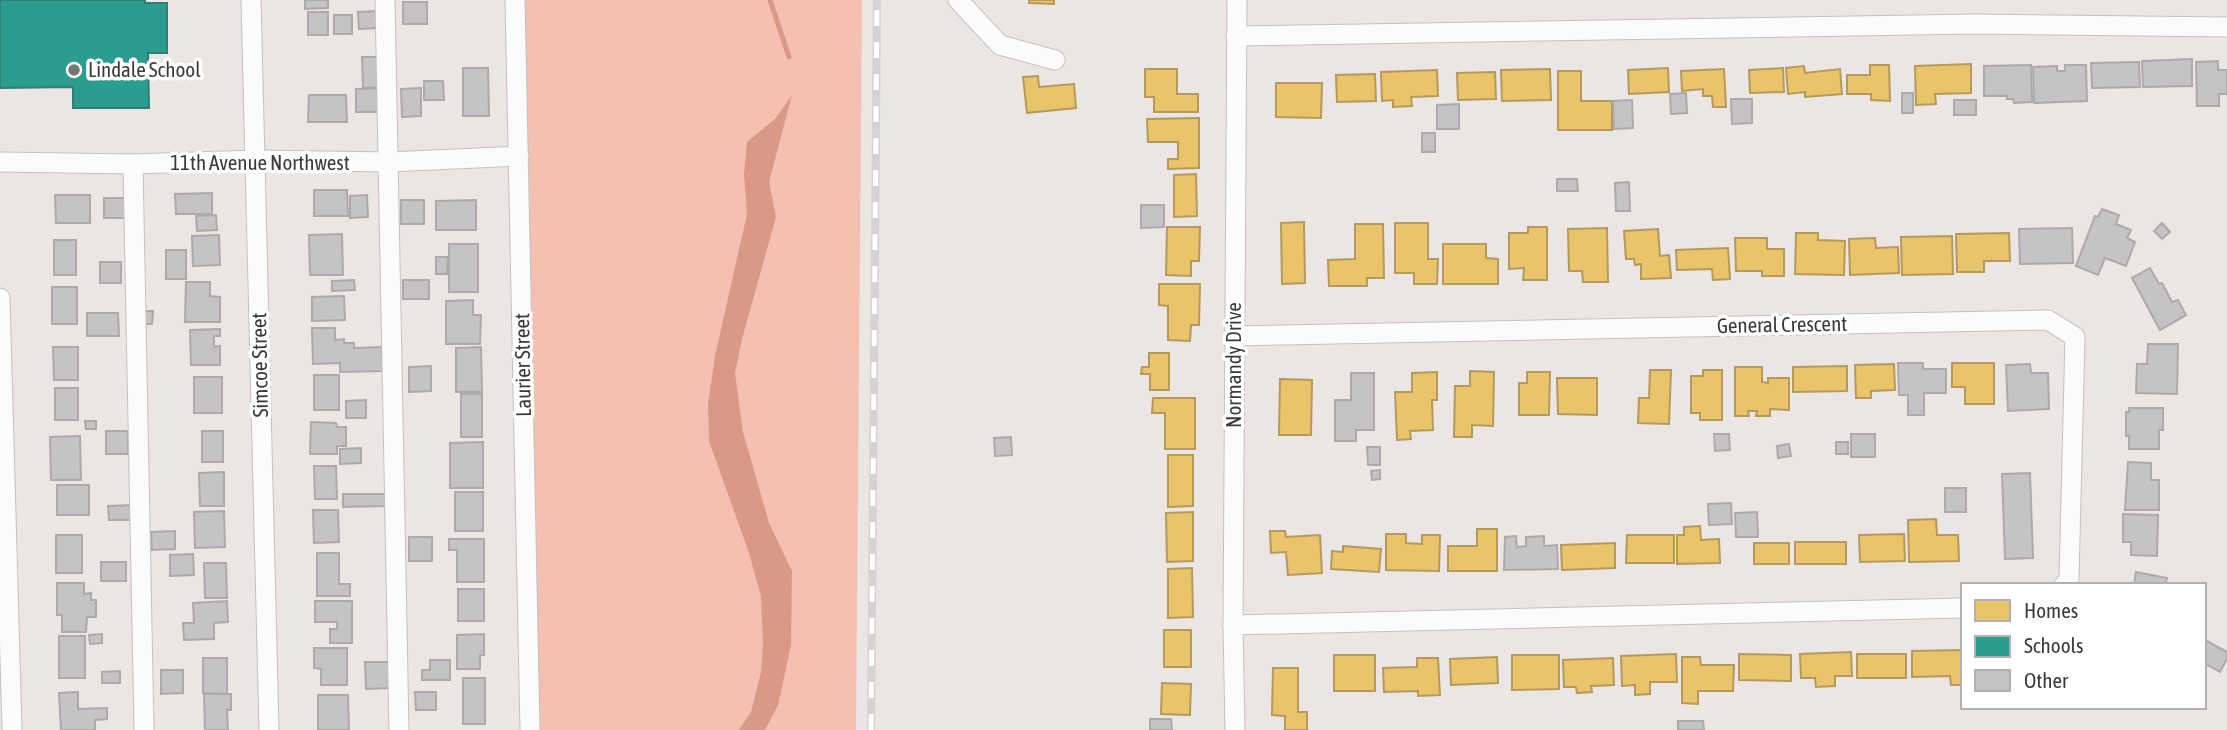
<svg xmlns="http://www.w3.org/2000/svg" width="2227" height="730" viewBox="0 0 2227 730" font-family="'Asap Condensed',sans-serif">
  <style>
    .green { fill: #f3c0b1 }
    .water { fill: #da9987 }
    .homes { fill: #e9c46a; stroke: #b59a5b; stroke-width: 2 }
    .schools { fill: #2a9d8f; stroke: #307f75; stroke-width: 2 }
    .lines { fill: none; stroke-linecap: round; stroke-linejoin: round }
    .stream { stroke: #da9987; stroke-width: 5 }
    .building { fill: #c5c3c5; stroke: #acaaab; stroke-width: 2 }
    .minor-casing { stroke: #c6c1c0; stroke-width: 21 }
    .minor { stroke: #fcfbfb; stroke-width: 19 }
    .rail-casing { stroke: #d4d2d2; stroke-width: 8 }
    .rail { stroke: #fff; stroke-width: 5; stroke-dasharray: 16; stroke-linecap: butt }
    .poi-dot { fill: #7a7574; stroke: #fff; stroke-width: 2.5 }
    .labels { text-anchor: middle; stroke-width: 7; stroke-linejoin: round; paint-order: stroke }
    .poi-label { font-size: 21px; fill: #3d3938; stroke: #fff; text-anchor: start }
    .street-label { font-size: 21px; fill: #3d3938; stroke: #fff }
  </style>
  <rect width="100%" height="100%" fill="#ebe5e4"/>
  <polygon class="green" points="524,0 862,0 856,730 537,730"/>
  <polygon class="water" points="792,95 769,182 776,217 742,339 735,373 743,432 769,523 792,571 791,645 778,705 765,730 739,730 751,712 761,672 763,644 761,596 748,550 709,441 708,404 715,356 747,214 744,174 747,142 775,119"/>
  <g class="homes">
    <polygon points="1029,0 1054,0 1054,4 1029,3"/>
    <polygon points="1971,64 1971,93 1935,94 1936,104 1916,105 1915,66"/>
    <polygon points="1870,65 1889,65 1890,101 1871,100 1871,94 1847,94 1847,75 1870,75"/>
    <polygon points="1804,66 1805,73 1840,69 1842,94 1805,97 1805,92 1788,94 1786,68"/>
    <polygon points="1668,68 1669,92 1629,94 1628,70"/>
    <polygon points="1783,68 1784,92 1750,93 1749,70"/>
    <polygon points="1145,69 1177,69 1177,94 1198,94 1198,112 1154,112 1154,97 1145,97"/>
    <polygon points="1550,69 1551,100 1502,101 1501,70"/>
    <polygon points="1724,69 1726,107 1713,107 1712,96 1703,96 1703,89 1682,91 1681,71"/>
    <polygon points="1437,70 1438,96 1411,97 1412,106 1393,107 1393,100 1382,101 1381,72"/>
    <polygon points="1558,71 1581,71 1581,101 1612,101 1612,130 1558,130"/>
    <polygon points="1495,72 1496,99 1458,100 1457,73"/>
    <polygon points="1375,74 1376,101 1337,102 1336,75"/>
    <polygon points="1038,76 1039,87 1074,84 1076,108 1027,113 1023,77"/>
    <polygon points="1276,83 1322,83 1321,118 1276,117"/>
    <polygon points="1199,118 1199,168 1168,169 1168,159 1178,159 1178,142 1148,142 1147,119"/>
    <polygon points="1196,174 1197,216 1174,217 1174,175"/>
    <polygon points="1304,222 1305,283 1282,284 1281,223"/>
    <polygon points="1395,223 1428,223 1428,259 1438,259 1437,284 1414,284 1414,273 1395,273"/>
    <polygon points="1355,224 1383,224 1384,278 1367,278 1367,286 1329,286 1328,260 1355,259"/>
    <polygon points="1167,227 1200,227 1199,261 1191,261 1191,276 1166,275"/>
    <polygon points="1528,227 1547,227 1547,280 1523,280 1524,268 1509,269 1509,233 1528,233"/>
    <polygon points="1607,228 1608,282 1583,282 1582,271 1569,271 1568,229"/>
    <polygon points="1658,229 1660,256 1669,255 1671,278 1641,279 1641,264 1635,265 1634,259 1626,259 1624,231"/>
    <polygon points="1796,233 1818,233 1818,240 1845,241 1844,275 1795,274"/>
    <polygon points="2009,233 2010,261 1984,261 1984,272 1957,272 1956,234"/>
    <polygon points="1952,236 1953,274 1902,275 1901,237"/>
    <polygon points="1735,238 1767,238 1767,249 1784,249 1784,276 1762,276 1762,271 1736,271"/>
    <polygon points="1875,238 1876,248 1898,247 1899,273 1850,275 1849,239"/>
    <polygon points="1443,244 1486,244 1486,258 1498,259 1498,284 1443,284"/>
    <polygon points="1728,248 1730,279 1713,280 1712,269 1677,270 1676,250"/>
    <polygon points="1159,284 1200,284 1199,325 1191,325 1190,341 1168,340 1168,306 1159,305"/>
    <polygon points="1149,353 1169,353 1169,390 1150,390 1150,374 1141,374 1142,367 1149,367"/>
    <polygon points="1952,363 1994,363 1994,404 1965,404 1965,387 1952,387"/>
    <polygon points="1894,364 1895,390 1871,391 1871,398 1856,398 1855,365"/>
    <polygon points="1847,366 1847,391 1793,392 1793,367"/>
    <polygon points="1735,367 1762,367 1762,382 1768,383 1768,378 1789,378 1789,410 1770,409 1770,416 1756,416 1757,411 1748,411 1749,416 1735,416"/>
    <polygon points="1650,370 1671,370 1669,424 1638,423 1639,398 1649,398"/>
    <polygon points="1703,370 1722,370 1722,420 1700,420 1700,413 1691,413 1691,376 1703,376"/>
    <polygon points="1470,371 1494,372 1493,426 1472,425 1472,437 1454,437 1455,386 1470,386"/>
    <polygon points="1437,372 1437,400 1432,400 1433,430 1410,431 1411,439 1397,440 1395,392 1412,392 1412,373"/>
    <polygon points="1527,372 1550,372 1549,415 1519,415 1519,383 1527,383"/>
    <polygon points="1557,378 1597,378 1597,415 1558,414"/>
    <polygon points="1280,379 1312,380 1311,435 1279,435"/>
    <polygon points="1153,398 1195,398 1195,449 1165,449 1165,413 1152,413"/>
    <polygon points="1168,455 1193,455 1193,506 1168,507"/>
    <polygon points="1193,512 1193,561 1167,562 1166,513"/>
    <polygon points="1936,519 1937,535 1958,535 1959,561 1909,562 1908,520"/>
    <polygon points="1700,526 1701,540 1719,539 1720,563 1677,564 1677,535 1684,535 1684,527"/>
    <polygon points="1477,529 1497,529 1497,571 1448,571 1448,546 1477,546"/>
    <polygon points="1270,531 1285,531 1286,537 1320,535 1322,573 1288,575 1286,552 1271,553"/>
    <polygon points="1386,534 1406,534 1406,543 1422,544 1422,535 1440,535 1439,571 1386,570"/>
    <polygon points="1904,534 1905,561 1860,562 1859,535"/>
    <polygon points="1627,535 1674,535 1674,563 1626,563"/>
    <rect x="1795" y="542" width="51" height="22"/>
    <polygon points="1615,543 1615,568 1562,570 1561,545"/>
    <rect x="1754" y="543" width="35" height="21"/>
    <polygon points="1343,546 1381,549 1379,572 1331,569 1332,551 1343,552"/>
    <polygon points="1192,568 1193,617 1168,618 1168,569"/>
    <rect x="1164" y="630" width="27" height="37"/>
    <polygon points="1963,650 1963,685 1951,685 1950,676 1912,677 1912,651"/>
    <polygon points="1851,652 1852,676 1835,676 1835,686 1816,687 1815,678 1801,678 1800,654"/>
    <polygon points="1676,654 1677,682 1650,682 1650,694 1635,695 1635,685 1622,686 1621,656"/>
    <polygon points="1739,654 1791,655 1791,681 1739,680"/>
    <rect x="1857" y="654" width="49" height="24"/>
    <rect x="1334" y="655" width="41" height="36"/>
    <polygon points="1512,655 1559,655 1559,689 1512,690"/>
    <polygon points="1497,657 1498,683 1451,685 1450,659"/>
    <polygon points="1682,657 1700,657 1701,665 1734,665 1733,691 1698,691 1698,704 1682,703"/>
    <polygon points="1417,658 1438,658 1440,695 1418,696 1418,691 1384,692 1383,668 1417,667"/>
    <polygon points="1613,658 1614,685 1591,686 1592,692 1577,693 1576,687 1564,687 1563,660"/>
    <polygon points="1273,668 1298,668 1298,712 1307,712 1307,730 1285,730 1285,716 1272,715"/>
    <polygon points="1162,683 1191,684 1190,715 1161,714"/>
  </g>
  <polygon class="schools" points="0,0 145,0 145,3 167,3 167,53 148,53 149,108 73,108 73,87 0,88"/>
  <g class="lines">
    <polyline class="stream" points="770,0 789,57"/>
  </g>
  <g class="building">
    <polygon points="305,0 328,0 328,8 305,9"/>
    <rect x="403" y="2" width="24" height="22"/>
    <polygon points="377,11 378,28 359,29 358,12"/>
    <rect x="308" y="12" width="20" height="23"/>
    <rect x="334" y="15" width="18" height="19"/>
    <polygon points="362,57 379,57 380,87 363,88"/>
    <polygon points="2192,59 2192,86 2143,87 2142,61"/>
    <polygon points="2218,61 2218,70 2227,70 2227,94 2219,94 2219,106 2197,106 2196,62"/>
    <polygon points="2139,62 2140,87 2092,88 2091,63"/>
    <polygon points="2031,65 2032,102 2014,103 2013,99 2007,99 2007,96 1984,96 1984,66"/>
    <polygon points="2065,65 2086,65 2087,101 2034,103 2033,67 2057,66 2057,71 2065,71"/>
    <polygon points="463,68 488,68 489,116 463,116"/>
    <polygon points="424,81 443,81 444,100 424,100"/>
    <polygon points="383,88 384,112 356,112 356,89"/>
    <polygon points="421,88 421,116 402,117 401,89"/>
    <polygon points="1686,93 1687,113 1671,114 1670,94"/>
    <rect x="1902" y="93" width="11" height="20"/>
    <polygon points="309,95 346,95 347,122 308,122"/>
    <polygon points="1731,99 1752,99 1752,123 1732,124"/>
    <polygon points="1632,100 1633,128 1614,129 1613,101"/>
    <rect x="1954" y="100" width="22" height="15"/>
    <polygon points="1459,104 1459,129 1437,129 1437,105"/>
    <rect x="1422" y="133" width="13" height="19"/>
    <polygon points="1557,179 1577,179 1578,191 1557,191"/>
    <polygon points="1629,182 1630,211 1616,211 1615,183"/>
    <polygon points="314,190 347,190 348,216 314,216"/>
    <polygon points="212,193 212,214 176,214 175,194"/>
    <polygon points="55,195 90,195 90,223 56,223"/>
    <polygon points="367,195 368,217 350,218 350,196"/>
    <rect x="104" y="198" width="21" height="20"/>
    <rect x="401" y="200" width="23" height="24"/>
    <polygon points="476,200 476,230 436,230 436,201"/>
    <polygon points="1141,205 1164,205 1164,227 1141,228"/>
    <polygon points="2102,209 2119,215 2116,224 2131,230 2127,238 2135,242 2126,266 2105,258 2098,275 2076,266 2095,216 2098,217"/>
    <polygon points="216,215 217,230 197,231 196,216"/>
    <polygon points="2162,223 2170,232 2162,239 2154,231"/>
    <polygon points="2072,228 2073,263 2020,264 2019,229"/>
    <polygon points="342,234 343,275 310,275 309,235"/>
    <polygon points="219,235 220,265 193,266 192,236"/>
    <rect x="54" y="240" width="22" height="35"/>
    <rect x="449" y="244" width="29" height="48"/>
    <rect x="166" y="250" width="20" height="29"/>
    <polygon points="436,257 448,257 447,274 436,274"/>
    <rect x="100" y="262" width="21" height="21"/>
    <polygon points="2150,268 2159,284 2162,283 2172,302 2178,300 2186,315 2160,330 2132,278"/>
    <polygon points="354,280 355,290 332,291 332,281"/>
    <rect x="403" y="280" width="26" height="19"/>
    <polygon points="186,282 210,282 210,296 220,297 220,322 185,322"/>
    <rect x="52" y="287" width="25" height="37"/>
    <polygon points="344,296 345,320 312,321 312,297"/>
    <polygon points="473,300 473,315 481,315 480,344 446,344 446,301"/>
    <polygon points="144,311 153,311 152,324 144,324"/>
    <polygon points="87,313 118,313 119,336 87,336"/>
    <polygon points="312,328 335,328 335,340 344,339 344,343 354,343 354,348 382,347 383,371 340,372 340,363 313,364"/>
    <polygon points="220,329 220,336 214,336 214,347 220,346 220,365 191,365 190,330"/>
    <polygon points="2148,344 2178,344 2177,394 2136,393 2137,364 2147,364"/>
    <polygon points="53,347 78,347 78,380 54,380"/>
    <polygon points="481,347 482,392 456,392 456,348"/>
    <polygon points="1898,363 1923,363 1923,369 1946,369 1946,393 1924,393 1924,415 1908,415 1908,395 1899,395"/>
    <polygon points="2030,364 2031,373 2048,373 2049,409 2008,411 2006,365"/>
    <polygon points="431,366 431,391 409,392 409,367"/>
    <polygon points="1351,373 1374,373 1374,430 1356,430 1356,441 1335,441 1335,400 1351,400"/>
    <rect x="314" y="375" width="25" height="35"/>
    <rect x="194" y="377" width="28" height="36"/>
    <rect x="55" y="388" width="23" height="32"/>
    <rect x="461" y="394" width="21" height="43"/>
    <polygon points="366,400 366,418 346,418 346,401"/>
    <polygon points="2129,408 2163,408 2163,430 2159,430 2159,449 2129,449 2129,436 2126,436 2126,412 2129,412"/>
    <polygon points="85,421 96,421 96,429 86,429"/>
    <polygon points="311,422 336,423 337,427 346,427 346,446 337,446 337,454 310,454"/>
    <rect x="106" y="431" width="22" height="23"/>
    <rect x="202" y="431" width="21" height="31"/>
    <polygon points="1714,434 1729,434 1730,450 1715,451"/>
    <rect x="1851" y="434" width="24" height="23"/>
    <polygon points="80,436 81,480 51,480 50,437"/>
    <polygon points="1011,437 1012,455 995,456 994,438"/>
    <polygon points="483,442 483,488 450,488 450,443"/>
    <rect x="1836" y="442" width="12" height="12"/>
    <polygon points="1789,444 1791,456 1778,458 1777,446"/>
    <polygon points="1367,447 1380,447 1380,465 1368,465"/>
    <polygon points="361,448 361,463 340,464 340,449"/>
    <polygon points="2128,462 2151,463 2151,480 2159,480 2159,510 2125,510"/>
    <polygon points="314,466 336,466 337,499 315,499"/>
    <polygon points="1380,470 1380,479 1372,480 1371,471"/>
    <polygon points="224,472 224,506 200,506 199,473"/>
    <polygon points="2030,473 2033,558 2005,559 2002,474"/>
    <rect x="57" y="485" width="32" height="30"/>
    <rect x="1945" y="488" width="21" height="24"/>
    <rect x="455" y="492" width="28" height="39"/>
    <polygon points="343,494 385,494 385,506 343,507"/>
    <polygon points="1731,503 1732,524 1709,525 1708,504"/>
    <polygon points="132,505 132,520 109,520 108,506"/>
    <polygon points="313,510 338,510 339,542 314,543"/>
    <polygon points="224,511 225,547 195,548 194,512"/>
    <polygon points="1757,512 1758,537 1736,537 1735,513"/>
    <polygon points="2123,514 2158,515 2157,556 2131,555 2131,542 2123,542"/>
    <polygon points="175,531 175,549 152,550 151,532"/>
    <rect x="56" y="535" width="26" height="38"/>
    <polygon points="1516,536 1517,547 1526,546 1526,537 1544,536 1544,546 1557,545 1558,569 1504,570 1505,537"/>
    <rect x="409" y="537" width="23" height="24"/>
    <polygon points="449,539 484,539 484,582 457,582 457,550 449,550"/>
    <polygon points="317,553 339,553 339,584 350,584 350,596 317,596"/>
    <polygon points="193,554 194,575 170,576 170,555"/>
    <rect x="101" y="562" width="25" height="19"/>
    <polygon points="204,563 226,563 227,598 205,598"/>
    <polygon points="2136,572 2167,578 2165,585 2134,585"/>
    <polygon points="57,583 84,583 84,594 91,593 91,600 96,600 96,617 87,617 86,632 62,632 62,615 57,615"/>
    <rect x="458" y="589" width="26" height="32"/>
    <polygon points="227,601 228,622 214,623 214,639 184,640 183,623 194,623 193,603"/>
    <polygon points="315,601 352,601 352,643 330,643 330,629 337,629 337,622 315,622"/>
    <polygon points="102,634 102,643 90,644 89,635"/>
    <polygon points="484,634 484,655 480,655 480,669 457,669 457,635"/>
    <rect x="59" y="636" width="26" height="42"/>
    <polygon points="2205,640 2227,652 2227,659 2220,672 2204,663"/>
    <polygon points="314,648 347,648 347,685 321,685 321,669 314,668"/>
    <polygon points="203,658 227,658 227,694 203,693"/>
    <polygon points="430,660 450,660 450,680 422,680 422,670 430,670"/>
    <polygon points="365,662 389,662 389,688 366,689"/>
    <polygon points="161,670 183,670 183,693 161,694"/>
    <polygon points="120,671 120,683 102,683 102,672"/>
    <rect x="463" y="678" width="22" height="46"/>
    <polygon points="78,692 78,709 107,708 107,719 95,720 95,730 61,730 59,693"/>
    <polygon points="415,692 436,692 436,710 416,710"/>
    <polygon points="204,694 231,694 231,710 227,710 228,730 205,730"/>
    <polygon points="318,695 348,695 349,730 318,730"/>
    <polygon points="1150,719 1171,719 1172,730 1150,730"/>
    <polygon points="1678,721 1703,721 1704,730 1678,730"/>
  </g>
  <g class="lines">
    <g class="minor-casing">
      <g id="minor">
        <polyline points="251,0 269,730"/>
        <polyline points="385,0 399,730"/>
        <polyline points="515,0 530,730"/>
        <polyline points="958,0 1000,45 1055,60"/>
        <polyline points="1236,36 1975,24 2227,27"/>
        <polyline points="0,162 133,164 256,160 388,162 519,156"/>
        <polyline points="133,164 144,730"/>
        <polyline points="0,298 12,730"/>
        <polyline points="1234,336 2048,320 2075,337 2069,579 2064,585"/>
        <polyline points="1233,625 1963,608"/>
        <polyline points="1235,730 1233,625 1237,0"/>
      </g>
    </g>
    <use href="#minor" class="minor"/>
    <g class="rail-casing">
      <polyline id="rail" points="871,730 877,0"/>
    </g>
    <use href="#rail" class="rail"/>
  </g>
  <circle class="poi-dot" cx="74" cy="70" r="7"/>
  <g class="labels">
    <g class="poi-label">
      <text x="88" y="77">Lindale School</text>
    </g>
    <g class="street-label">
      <text x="260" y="170">11th Avenue Northwest</text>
      <text transform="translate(1782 325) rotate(-1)" y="7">General Crescent</text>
      <text transform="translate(260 365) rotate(-91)" y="7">Simcoe Street</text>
      <text transform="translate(523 365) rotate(-91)" y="7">Laurier Street</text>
      <text transform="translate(1234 365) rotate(-90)" y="7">Normandy Drive</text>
    </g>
  </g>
  <rect x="1961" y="583" width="245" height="126" fill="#ffffff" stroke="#b1b0af" stroke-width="2"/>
  <rect x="1975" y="600" width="35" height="21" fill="#e9c46a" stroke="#b1b0af" stroke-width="2"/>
  <text x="2024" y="618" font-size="21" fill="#3d3938">Homes</text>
  <rect x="1975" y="636" width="35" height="21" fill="#2a9d8f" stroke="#b1b0af" stroke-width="2"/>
  <text x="2024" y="653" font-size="21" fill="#3d3938">Schools</text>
  <rect x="1975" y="670" width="35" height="21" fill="#c5c3c5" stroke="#b1b0af" stroke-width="2"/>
  <text x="2024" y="688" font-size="21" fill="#3d3938">Other</text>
</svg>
